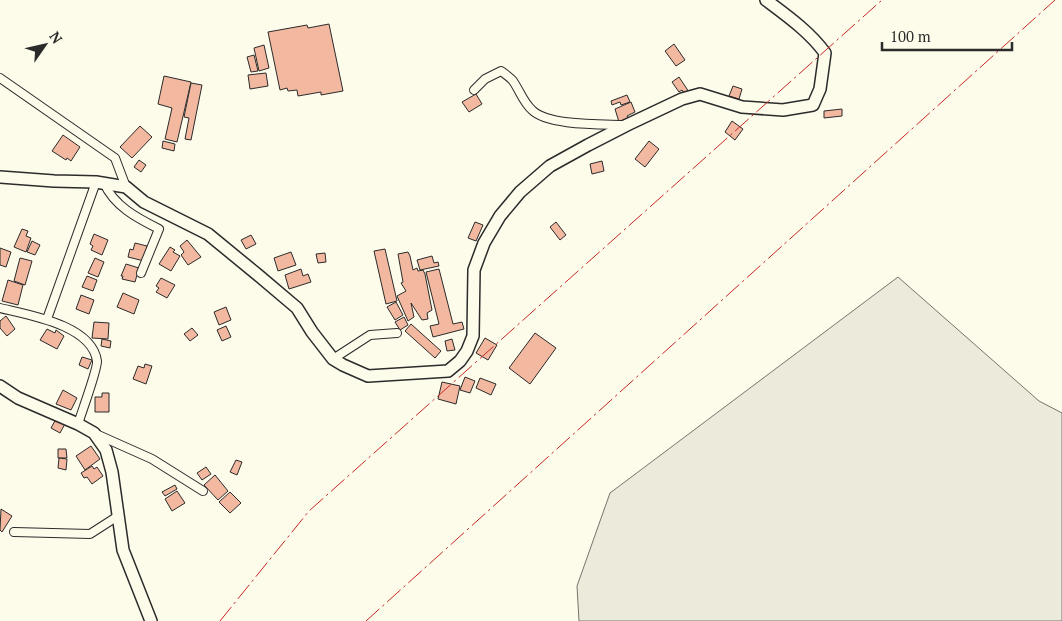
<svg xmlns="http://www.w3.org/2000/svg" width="1062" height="621" viewBox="0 0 1062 621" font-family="'PT Serif',serif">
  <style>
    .green { fill: #ecebdb; stroke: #74746e }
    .building { fill: #f2b8a0; stroke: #2b2b2b }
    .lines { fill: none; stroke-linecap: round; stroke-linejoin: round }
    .street-casing { stroke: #2b2b2b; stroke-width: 10 }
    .secondary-casing { stroke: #2b2b2b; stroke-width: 14 }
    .street { stroke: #fdfbea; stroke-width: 8 }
    .secondary { stroke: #fdfbea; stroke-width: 11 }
    .power { stroke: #c62828; stroke-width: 1; stroke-dasharray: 18 4 2.5 4; stroke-linecap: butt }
  </style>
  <rect width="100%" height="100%" fill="#fdfbea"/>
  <polygon class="green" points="898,277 1039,401 1062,413 1062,621 579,621 577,586 610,493"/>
  <g class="building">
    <polygon points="329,24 343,91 321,95 321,92 298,96 297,90 288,91 287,88 280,90 268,32 307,25 308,28"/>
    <polygon points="674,44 685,60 676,66 665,51"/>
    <polygon points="264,45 269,68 259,71 254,48"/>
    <polygon points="254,55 258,71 251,72 247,57"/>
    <polygon points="266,73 268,86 250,89 248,75"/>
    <polygon points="164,76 191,82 177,142 165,139 172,108 158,104"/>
    <polygon points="679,77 689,92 685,95 682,90 679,92 672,82"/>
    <polygon points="191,83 202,85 191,140 185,139 189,118 184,117"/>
    <polygon points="733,86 742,89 739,99 729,96"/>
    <polygon points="476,94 482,104 469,112 462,102"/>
    <polygon points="627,95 630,102 621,105 620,102 612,105 611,101"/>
    <polygon points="631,102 635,112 627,116 628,118 619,122 615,109"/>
    <polygon points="842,109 842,116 824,118 824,111"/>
    <polygon points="732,121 743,129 735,140 725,132"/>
    <polygon points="140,126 152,137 132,158 120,147"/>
    <polygon points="63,135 80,147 71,161 67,158 66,160 52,151"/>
    <polygon points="163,141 175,144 174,151 162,148"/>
    <polygon points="649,141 659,149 645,167 635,159"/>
    <polygon points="139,160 146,165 141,172 134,167"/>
    <polygon points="602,161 604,171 592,174 590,164"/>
    <polygon points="475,222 483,225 476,241 468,238"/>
    <polygon points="556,222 566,235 560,240 550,227"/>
    <polygon points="22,229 28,231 26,236 31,238 26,252 14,247"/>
    <polygon points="94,234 108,240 102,255 91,250 93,246 90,244"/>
    <polygon points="251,235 256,244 246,249 241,240"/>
    <polygon points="187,240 201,257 188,265 181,255 184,252 180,246"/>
    <polygon points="32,241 40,245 35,255 27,252"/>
    <polygon points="135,243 147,246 144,261 128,257 130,249 133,250"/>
    <polygon points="170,247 175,250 173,252 180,256 171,271 159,264"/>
    <polygon points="0,248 11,252 6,267 0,265"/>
    <polygon points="385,249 397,301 386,304 374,251"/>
    <polygon points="291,252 296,265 278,271 274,258"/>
    <polygon points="408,252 410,256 413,270 417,268 418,271 423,270 425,274 432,310 427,313 428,319 422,320 411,303 414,317 408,321 397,296 406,291 401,283 403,282 398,254"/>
    <polygon points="325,253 326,262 318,263 316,254"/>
    <polygon points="432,256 434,263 438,262 439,266 420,270 417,260"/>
    <polygon points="20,258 32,261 25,285 14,281"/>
    <polygon points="95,258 104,262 98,277 88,273"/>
    <polygon points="126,264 139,268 135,282 122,279 123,276 121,276"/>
    <polygon points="301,269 303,276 308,274 311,282 289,289 285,275"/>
    <polygon points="439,269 453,324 462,322 464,329 433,337 430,326 439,324 426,272"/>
    <polygon points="87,276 97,280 93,291 82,287"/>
    <polygon points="161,278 175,285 167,298 156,292 159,288 156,286"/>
    <polygon points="8,280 23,285 18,305 2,301"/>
    <polygon points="123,293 139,300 134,314 117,307"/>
    <polygon points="81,295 94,300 89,314 76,309"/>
    <polygon points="396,302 403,315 395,320 387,307"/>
    <polygon points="226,307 231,320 219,325 214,312"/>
    <polygon points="6,316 15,329 7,336 0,328 0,321"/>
    <polygon points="404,317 408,325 400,330 395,322"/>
    <polygon points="94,322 109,323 108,339 92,338"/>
    <polygon points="411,324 441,351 435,358 405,331"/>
    <polygon points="226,326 231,337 222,341 217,330"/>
    <polygon points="192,328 198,335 190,341 184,334"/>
    <polygon points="47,329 55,333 56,330 64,336 57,349 40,340"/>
    <polygon points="535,333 556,348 530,384 509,368"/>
    <polygon points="485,338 497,345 488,360 476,353"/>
    <polygon points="102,339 111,341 110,348 101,346"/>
    <polygon points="452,339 455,350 447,351 445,341"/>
    <polygon points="82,357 92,360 88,369 79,365"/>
    <polygon points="145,364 152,366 146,384 133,379 138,366 144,368"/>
    <polygon points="465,377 475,381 470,393 460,390"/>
    <polygon points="480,378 496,384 491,395 476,388"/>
    <polygon points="442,382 460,386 456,404 438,399"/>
    <polygon points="63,390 77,398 71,410 56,404"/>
    <polygon points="102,393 109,393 109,412 95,412 95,397 102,397"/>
    <polygon points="56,419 65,424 60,433 51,428"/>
    <polygon points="91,446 100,459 85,470 76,456"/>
    <polygon points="58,449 66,449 67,458 58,458"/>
    <polygon points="59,458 67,459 66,470 58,468"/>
    <polygon points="236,460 242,462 237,475 230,472"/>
    <polygon points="92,466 94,469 97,467 103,476 92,484 87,477 84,478 81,473"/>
    <polygon points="206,467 211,474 202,480 197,473"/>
    <polygon points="215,475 228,491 218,500 204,485"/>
    <polygon points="175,485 177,489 165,496 162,492"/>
    <polygon points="177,491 185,503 172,511 165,499"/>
    <polygon points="230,492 241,503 230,513 219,502"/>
    <polygon points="1,509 12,516 2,532 0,530"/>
  </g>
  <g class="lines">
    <g class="street-casing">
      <g id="street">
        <polyline points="0,78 115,158 126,187"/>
        <path d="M474,90L485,79L501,71C505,74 510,77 513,81C520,91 523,102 532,110C548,126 602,124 625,125"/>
        <path d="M104,183C114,206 137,218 159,229L141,273"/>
        <path d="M0,308C29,315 92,325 97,361C98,368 81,414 78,424"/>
        <polyline points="47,319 96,182"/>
        <polyline points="333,359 370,335 397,333"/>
        <polyline points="96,434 152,459 203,491"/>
        <polyline points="14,532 90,534 118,516"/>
      </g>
    </g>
    <g class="secondary-casing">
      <g id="secondary">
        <path d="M0,177L54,181L96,182L126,187L144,202L208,234L258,275L297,308L312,332L333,359L343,365L368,376L448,371L460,361L467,351L473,336L474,270L484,243L500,216L520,192L550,166L588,145L627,125L682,99L700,94L742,107L783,110L813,105L820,89L825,53C810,32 786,15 766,0"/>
        <polyline points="0,386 18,398 78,424 94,433 106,450 112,472 123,550 151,621"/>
      </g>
    </g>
    <use href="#street" class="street"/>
    <use href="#secondary" class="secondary"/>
    <g class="power">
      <polyline points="220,621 309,511 882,0"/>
      <polyline points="366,621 1055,0"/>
    </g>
  </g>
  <g transform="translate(45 45) rotate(56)" stroke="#fdfbea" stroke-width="4" paint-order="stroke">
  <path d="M0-4L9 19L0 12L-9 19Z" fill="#2b2b2b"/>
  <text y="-8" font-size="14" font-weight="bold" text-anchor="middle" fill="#2b2b2b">N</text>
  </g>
  <path d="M882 42v8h130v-8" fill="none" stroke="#2b2b2b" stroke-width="2.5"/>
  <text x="890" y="42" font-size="15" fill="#2b2b2b" stroke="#fdfbea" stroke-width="4" paint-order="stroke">100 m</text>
</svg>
